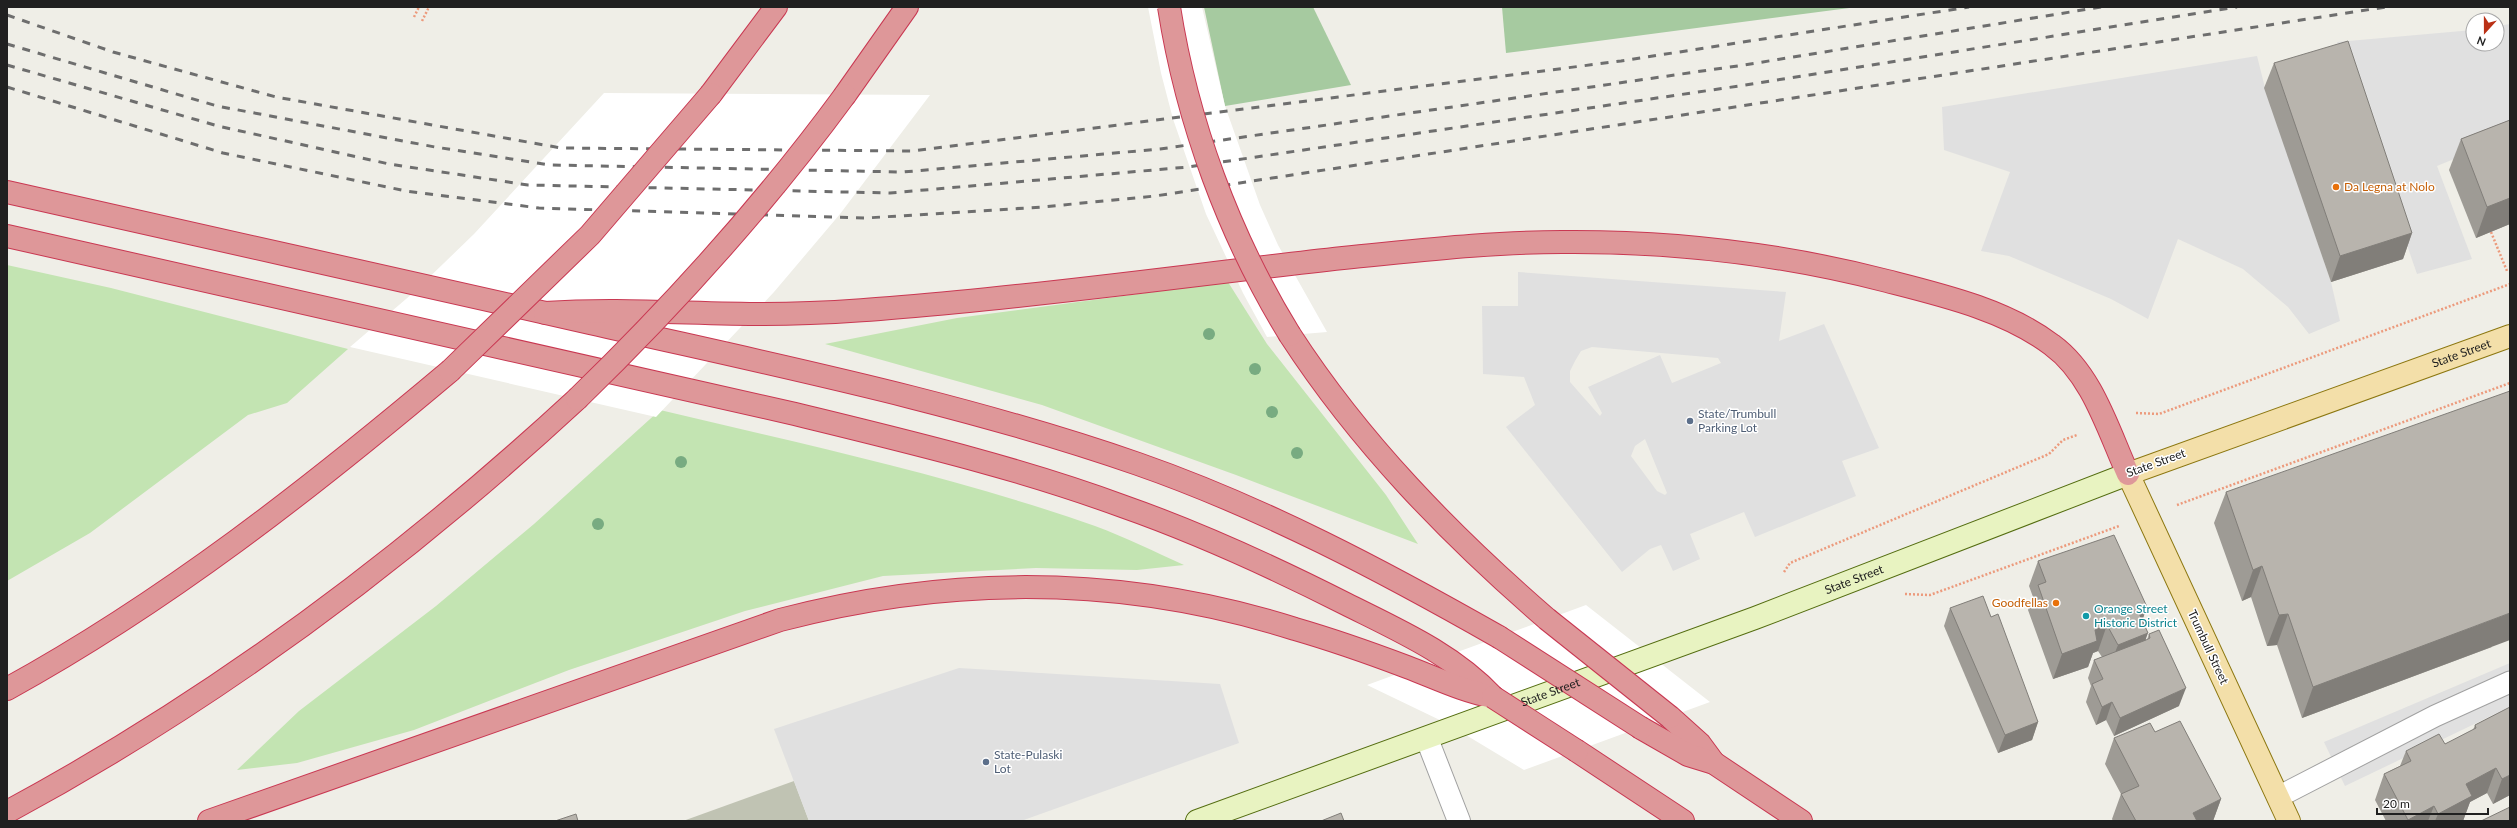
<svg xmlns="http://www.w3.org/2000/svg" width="2517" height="828" viewBox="0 0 2517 828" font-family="Lato,sans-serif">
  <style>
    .construction { fill: #c0c3b3 }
    .grass { fill: #c3e4b2 }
    .forest { fill: #a6caa0 }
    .parking { fill: #e0e0e0; fill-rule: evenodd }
    .pier { fill: #fff }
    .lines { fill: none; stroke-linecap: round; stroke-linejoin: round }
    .service-casing { stroke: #a1a1a1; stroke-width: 23 }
    .minor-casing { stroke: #a1a1a1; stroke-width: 24 }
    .secondary-casing { stroke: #546d10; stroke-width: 24 }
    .primary-casing { stroke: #8c7710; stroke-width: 24 }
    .motorway-casing { stroke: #c93852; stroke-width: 24 }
    .path { stroke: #ec9a7c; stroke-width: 2.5; stroke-dasharray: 2 2; stroke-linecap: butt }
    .service { stroke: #fff; stroke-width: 21 }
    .minor { stroke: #fff; stroke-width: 22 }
    .secondary { stroke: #e8f3c1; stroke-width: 22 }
    .primary { stroke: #f3dfa9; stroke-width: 22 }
    .motorway { stroke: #de9799; stroke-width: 22 }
    .rail { stroke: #6e6e6e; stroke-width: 3; stroke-dasharray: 8 8; stroke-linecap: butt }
    .motorway-bridge-casing { stroke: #c93852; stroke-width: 24; stroke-linecap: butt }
    .motorway-bridge { stroke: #de9799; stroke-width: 22 }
    .tree { fill: #78ab81 }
    .wall { fill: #9e9b95 }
    .shaded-wall { fill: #817e79 }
    .building { fill: #b8b4ad; stroke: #817e79 }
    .food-dot { fill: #e8710a; stroke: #fff; stroke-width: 1.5 }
    .service-dot { fill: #5c6f8a; stroke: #fff; stroke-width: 1.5 }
    .culture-dot { fill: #0f9aa8; stroke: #fff; stroke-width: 1.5 }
    .labels { text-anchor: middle; stroke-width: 3; stroke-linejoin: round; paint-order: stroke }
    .food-label { font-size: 12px; fill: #c56008; stroke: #fff; text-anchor: start }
    .street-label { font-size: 12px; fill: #202020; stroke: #fff }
    .service-label { font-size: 12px; fill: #4e5e75; stroke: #fff; text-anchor: start }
    .culture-label { font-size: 12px; fill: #0d838f; stroke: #fff; text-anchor: start }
  </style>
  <rect width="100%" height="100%" fill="#efeee7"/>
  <polygon class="construction" points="794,781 809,821 683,821"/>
  <g class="grass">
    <polygon points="7,265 111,288 348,349 287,403 248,415 90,533 7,581"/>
    <polygon points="1228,282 1267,344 1386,495 1418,544 1236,475 1042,405 825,344 957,318"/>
    <path d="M660,410C806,445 953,476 1095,526C1125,537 1155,552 1184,565L1137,570L1036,568L883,576L745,611L569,670L414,730L297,763L237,770L299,711L436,606L534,524Z"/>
  </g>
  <g class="forest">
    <polygon points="1204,7 1313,7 1351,85 1225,106"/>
    <polygon points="1502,7 1857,7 1506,53"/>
  </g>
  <g class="parking">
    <polygon points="2510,24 2510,136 2437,166 2472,259 2417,274 2337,42 2473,30 2473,44 2497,44 2497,26"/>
    <polygon points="2257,56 2265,88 2331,282 2340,321 2309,334 2288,307 2243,269 2178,239 2148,319 2111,299 2009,256 1981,251 2010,172 1944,150 1942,107"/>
    <path d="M1518,272L1786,292L1779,341L1824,324L1879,448L1842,461L1856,496L1755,537L1744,512L1690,534L1700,559L1673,571L1661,545L1650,549L1622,572L1506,427L1535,405L1524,377L1483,374L1482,306H1518ZM1592,347L1718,358L1721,363L1672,383L1660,355L1588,387L1602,413L1600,416L1570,382V371L1575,361L1581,351ZM1645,439L1667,493L1665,495L1657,491L1631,456L1635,446Z"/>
    <polygon points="2510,663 2510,707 2345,786 2324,742"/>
    <polygon points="959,668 1220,684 1239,743 1021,821 809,821 774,729"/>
  </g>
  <g class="pier">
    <polygon points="1148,7 1202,7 1225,106 1260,205 1278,245 1327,332 1267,337 1243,293 1206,214 1173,119 1161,73"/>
    <polygon points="604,93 930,95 840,214 774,292 656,417 350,347 413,293 474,234"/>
    <polygon points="1586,605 1710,702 1524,770 1446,723 1367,685"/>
  </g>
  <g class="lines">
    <g class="service-casing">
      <polyline id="service" points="2278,797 2435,716 2510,682"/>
    </g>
    <g class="minor-casing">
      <polyline id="minor" points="1427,739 1459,821"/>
    </g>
    <g class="secondary-casing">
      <g id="secondary">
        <path id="s1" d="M1197,821L1755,618L2128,474"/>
      </g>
    </g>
    <g class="primary-casing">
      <g id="primary">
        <path id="s2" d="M2289,821L2128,474L2510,336"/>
      </g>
    </g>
    <g class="motorway-casing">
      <g id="motorway">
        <polyline points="711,94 776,7"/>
        <polyline points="845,95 907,7"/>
        <path d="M7,192C201,236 396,279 590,323C774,365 959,402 1138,464C1264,508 1383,571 1499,637"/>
        <path d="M7,236L795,414C905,441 1016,467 1122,506C1199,533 1273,567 1346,604C1398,630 1453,654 1493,697"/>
        <path d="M545,313C619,308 691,314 764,314C829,314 894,308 958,302C1087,290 1215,272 1343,258C1416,251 1489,242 1562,242C1670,241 1782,254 1887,281C1942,295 2006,310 2052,345C2092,374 2108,430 2128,474"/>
        <path d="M1290,335C1360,443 1450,535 1547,619"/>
        <path d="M7,689C167,601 311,488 450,371"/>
        <polyline points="1670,717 1700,744 1714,763"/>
        <polyline points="1641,728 1688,755 1714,763 1801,821"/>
        <polyline points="1577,751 1683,821"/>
        <path d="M7,812C215,700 404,559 577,399"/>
        <path d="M209,821L780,620C954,574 1124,575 1295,629C1333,640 1370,653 1407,667C1436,678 1462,691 1493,697"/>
      </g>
    </g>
    <g class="path">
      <polyline points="414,17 419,7"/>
      <polyline points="422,21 429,7"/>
      <polyline points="2491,232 2507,271"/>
      <polyline points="2136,413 2159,414 2510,284"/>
      <polyline points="2177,505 2510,383"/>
      <polyline points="1784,572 1790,563 2049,454 2063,440 2077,435"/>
      <polyline points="1905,594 1930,595 2119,526"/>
    </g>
    <use href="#service" class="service"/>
    <use href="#minor" class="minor"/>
    <use href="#secondary" class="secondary"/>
    <use href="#primary" class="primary"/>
    <use href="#motorway" class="motorway"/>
    <g class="rail">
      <polyline points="7,15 113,52 276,97 561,148 913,151 1621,61 1969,7"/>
      <polyline points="7,44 217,106 435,147 550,165 903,172 1160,149 1744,65 2101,7"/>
      <polyline points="7,65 218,126 389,164 528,185 890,193 1188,167 1739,86 2237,7"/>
      <polyline points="7,87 223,153 406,191 539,208 866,218 1042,207 1155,196 2386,7"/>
    </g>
    <g class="motorway-bridge-casing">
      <g id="motorway-bridge">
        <path d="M1169,7C1187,122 1229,236 1290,335"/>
        <polyline points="450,371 590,235 711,94"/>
        <path d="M577,399C674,305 765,204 845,95"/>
        <polyline points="1547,619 1670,717"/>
        <polyline points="1499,637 1641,728"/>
        <polyline points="1493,697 1577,751"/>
      </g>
    </g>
    <use href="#motorway-bridge" class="motorway-bridge"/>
  </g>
  <g class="tree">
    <circle cx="1209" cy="334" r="6"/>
    <circle cx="1255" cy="369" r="6"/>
    <circle cx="1272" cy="412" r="6"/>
    <circle cx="1297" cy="453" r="6"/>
    <circle cx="681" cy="462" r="6"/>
    <circle cx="598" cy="524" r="6"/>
  </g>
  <g class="wall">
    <polygon points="2274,63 2412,233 2403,259 2331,282 2264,88"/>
    <polygon points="2510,120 2510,224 2476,238 2449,170 2461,139"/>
    <polygon points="2226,492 2492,647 2302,718 2277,645 2267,646 2251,597 2242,601 2214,523"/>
    <polygon points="2038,561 2147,607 2142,621 2146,640 2147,640 2149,634 2179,706 2114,736 2106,720 2096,725 2086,702 2091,686 2088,678 2094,660 2102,657 2098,651 2093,653 2088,667 2053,679 2028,610 2033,597 2029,586"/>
    <polygon points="1950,608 1991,617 2038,722 2032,740 1998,753 1944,626"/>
    <polygon points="2510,707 2510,795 2493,804 2487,793 2470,802 2463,821 2386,821 2375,800 2384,774 2400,766 2406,751 2445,744 2473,730 2475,725"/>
    <polygon points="2155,732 2221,799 2213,821 2113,821 2112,819 2121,794 2105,764 2114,738"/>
  </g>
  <g class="shaded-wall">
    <polygon points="2510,198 2510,224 2476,238 2487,207"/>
    <polygon points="2412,233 2403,259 2331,282 2340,256"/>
    <polygon points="2262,566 2251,597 2242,601 2253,570"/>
    <polygon points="2147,607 2138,632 2138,611"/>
    <polygon points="2510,613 2510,640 2302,718 2313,687"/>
    <polygon points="2288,614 2277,645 2267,646 2279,615"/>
    <polygon points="2107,625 2098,651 2093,653 2088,667 2053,679 2062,654 2095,630"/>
    <polygon points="2148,633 2139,658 2108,670 2118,645"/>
    <polygon points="2186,688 2179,706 2114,736 2120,718"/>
    <polygon points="2112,702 2106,720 2096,725 2102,707"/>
    <polygon points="2038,722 2032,740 1998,753 2005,735"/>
    <polygon points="2496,768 2487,793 2470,802 2463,821 2435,821 2438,814 2466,784"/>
    <polygon points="2510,775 2510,795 2493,804 2502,779"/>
    <polygon points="2221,799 2213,821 2191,821 2193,813"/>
    <polygon points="2434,806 2428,821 2407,821 2408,820"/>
  </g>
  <g class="building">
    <polygon points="2348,41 2412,233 2340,256 2274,63"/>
    <polygon points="2510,120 2510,198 2487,207 2461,139"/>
    <polygon points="2510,391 2510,613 2313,687 2288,614 2279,615 2262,566 2253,570 2226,492"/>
    <polygon points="2114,535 2147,607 2138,611 2148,633 2118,645 2107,625 2095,630 2097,641 2062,654 2038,585 2046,582 2038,561"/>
    <polygon points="1983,596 1991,617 1998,614 2038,722 2005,735 1950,608"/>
    <polygon points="2159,630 2186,688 2120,718 2112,702 2102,707 2092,684 2103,679 2094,660 2146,640 2150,638 2149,634"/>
    <polygon points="2510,707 2510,775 2502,779 2496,768 2466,784 2472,796 2438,814 2434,806 2408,820 2384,774 2411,761 2406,751 2439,734 2445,744 2476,728 2475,725"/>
    <polygon points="2180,721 2221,799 2193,813 2197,821 2136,821 2121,794 2139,786 2114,738 2150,723 2155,732"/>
    <polygon points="2510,807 2510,821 2481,821"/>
    <polygon points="1341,813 1344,821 1321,821"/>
    <polygon points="576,814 578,821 555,821"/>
  </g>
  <g class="food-dot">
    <circle cx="2336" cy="187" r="4"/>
    <circle cx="2056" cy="603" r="4"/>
  </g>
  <g class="service-dot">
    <circle cx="1690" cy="421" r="4"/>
    <circle cx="986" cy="762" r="4"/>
  </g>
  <circle class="culture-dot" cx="2086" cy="616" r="4"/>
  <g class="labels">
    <g class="food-label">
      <text x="2344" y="191">Da Legna at Nolo</text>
      <text x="2048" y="607" text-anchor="end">Goodfellas</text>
    </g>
    <g class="street-label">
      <text dy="4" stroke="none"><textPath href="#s2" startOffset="737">State Street</textPath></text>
      <text transform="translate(2156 463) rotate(-20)" y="4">State Street</text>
      <text dy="4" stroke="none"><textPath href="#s1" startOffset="700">State Street</textPath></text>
      <text transform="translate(2208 647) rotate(65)" y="4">Trumbull Street</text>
      <text dy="4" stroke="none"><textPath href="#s1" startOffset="376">State Street</textPath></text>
    </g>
    <g class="service-label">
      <text x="1698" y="418">State/Trumbull<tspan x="1698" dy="14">Parking Lot</tspan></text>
      <text x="994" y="759">State-Pulaski<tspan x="994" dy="14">Lot</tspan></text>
    </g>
    <g class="culture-label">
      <text x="2094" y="613">Orange Street<tspan x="2094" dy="14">Historic District</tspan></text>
    </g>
  </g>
  <rect width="2517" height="828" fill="none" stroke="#202020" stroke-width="16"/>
  <g transform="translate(2485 32) rotate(201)"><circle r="19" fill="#ffffff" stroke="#a6a6a6"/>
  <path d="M0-3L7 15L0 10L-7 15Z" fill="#ba3015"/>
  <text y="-6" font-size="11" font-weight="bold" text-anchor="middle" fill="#202020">N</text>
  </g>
  <path d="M2377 808v6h111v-6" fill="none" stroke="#202020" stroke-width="2"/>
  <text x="2383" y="808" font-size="12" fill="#202020" stroke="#ffffff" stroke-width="3" paint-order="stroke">20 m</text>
</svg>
